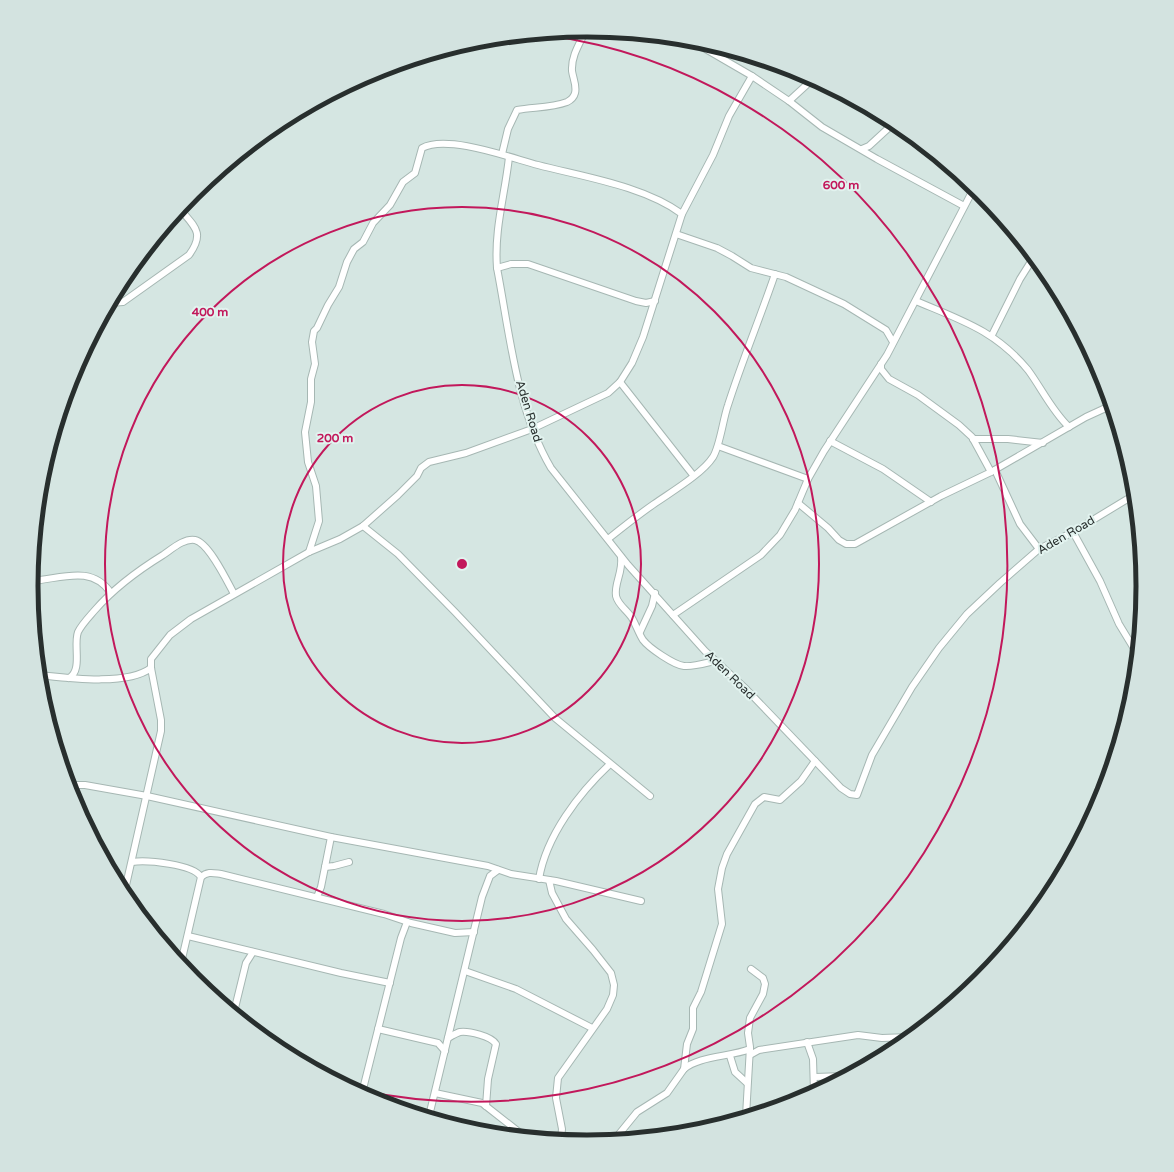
<svg xmlns="http://www.w3.org/2000/svg" width="1174" height="1172" viewBox="0 0 1174 1172" font-family="'Varela Round',sans-serif">
  <style>
    .lines { fill: none; stroke-linecap: round; stroke-linejoin: round }
    .street-casing { stroke: #a6b7b3; stroke-width: 8 }
    .street { stroke: #fff; stroke-width: 6 }
    .ring { fill: none; stroke: #c2185b; stroke-width: 2 }
    .labels { text-anchor: middle; stroke-width: 4; stroke-linejoin: round; paint-order: stroke }
    .street-label { font-size: 12px; fill: #282f2e; stroke: #e2f3ef }
    .rim { fill: none; stroke: #282f2e; stroke-width: 5 }
    .centre { fill: #c2185b; stroke: #e2f3ef; stroke-width: 2 }
    .ring-label { font-size: 12px; text-anchor: middle; font-weight: bold; fill: #c2185b; stroke: #e2f3ef; stroke-width: 4; stroke-linejoin: round; paint-order: stroke }
  </style>
  <rect width="100%" height="100%" fill="#d5e6e2"/>
  <g class="lines">
    <g class="street-casing">
      <g id="street">
        <polyline points="690,40 752,76 789,101 822,127 877,159 964,206"/>
        <polyline points="722,58 727,50"/>
        <polyline points="789,101 813,79"/>
        <polyline points="862,149 869,146 894,123"/>
        <path d="M502,154L508,129L517,110C534,107 551,108 567,102C571,100 574,97 575,93C577,86 573,78 572,71C571,56 580,43 586,30"/>
        <path d="M509,157C505,195 494,229 497,268C510,335 516,408 551,468L628,565L705,651L746,689L841,788L850,794L857,795L872,755L912,687L939,648L967,614L1000,583L1039,549L1073,532L1134,495"/>
        <polyline points="676,234 717,248 732,256 751,268 786,277 844,304 886,330 893,342"/>
        <polyline points="1032,258 1035,264 1044,271"/>
        <polyline points="497,268 511,264 528,264 636,301 646,303 655,301"/>
        <path d="M916,301C961,320 996,331 1028,370C1042,389 1052,411 1069,427"/>
        <path d="M111,303L123,302L189,255C205,233 195,227 180,209"/>
        <polyline points="992,335 1020,279 1032,260"/>
        <polyline points="881,364 881,369 889,379 918,395 959,425 972,437 991,472"/>
        <polyline points="620,382 693,475"/>
        <polyline points="973,439 1008,439 1043,443"/>
        <polyline points="830,441 883,469 931,502"/>
        <polyline points="718,446 808,479"/>
        <polyline points="995,470 1020,524 1039,549"/>
        <polyline points="798,503 828,528 839,540 846,544 855,544 941,496 991,472 1086,417 1110,406"/>
        <polyline points="363,526 398,554 455,612 555,718 650,796"/>
        <polyline points="1073,532 1100,581 1119,624 1136,652"/>
        <path d="M608,539C623,527 638,515 654,504C671,492 702,474 713,457C720,446 723,419 728,405C742,361 760,318 775,274"/>
        <path d="M309,552L319,521L316,486L308,462L305,432L311,402V379L315,364L312,342L314,331L317,328L328,305L339,287L347,262L354,249L363,242L373,223L390,205L403,182L415,173L422,148C447,134 511,158 538,165C584,177 644,186 682,214"/>
        <path d="M621,557C623,573 614,583 616,596C618,605 627,610 632,618C636,625 639,634 643,640C649,648 674,665 684,666C693,667 706,663 715,661"/>
        <path d="M31,581C61,579 91,564 111,593"/>
        <polyline points="673,615 761,555 780,535 795,510 808,479 824,451 887,355 974,188"/>
        <polyline points="640,632 652,606 655,593"/>
        <path d="M40,675C68,678 127,686 151,668"/>
        <path d="M69,678C83,670 73,645 78,632C82,624 89,617 95,610C115,587 137,571 163,555C172,549 184,538 195,540C209,543 227,581 234,594"/>
        <polyline points="69,785 85,785 147,796 331,837 488,866 511,874 556,881 641,901"/>
        <path d="M132,862C147,860 193,864 201,877L181,963"/>
        <polyline points="325,867 334,866 349,862"/>
        <path d="M201,877C208,871 213,873 221,874L384,914L411,923L455,933L474,932"/>
        <path d="M539,879C546,836 579,793 610,764"/>
        <polyline points="549,880 552,893 566,919 593,950 611,973 614,985 613,995 607,1009 558,1078 556,1098 562,1129 561,1139"/>
        <polyline points="124,894 161,731 161,720 151,668 151,659 170,635 191,619 309,552 340,539 363,526 398,495 417,476 421,468 429,462 466,453 532,429 608,393 620,382 632,363 643,337 682,214 713,155 729,116 752,76"/>
        <polyline points="317,897 321,887 331,837"/>
        <polyline points="188,936 341,973 390,983"/>
        <polyline points="465,971 516,989 592,1028"/>
        <polyline points="234,1012 246,963 253,952"/>
        <polyline points="378,1029 438,1043 445,1051"/>
        <path d="M448,1038C452,1036 456,1033 460,1032C469,1031 491,1036 496,1044L488,1079L486,1106"/>
        <polyline points="807,1042 813,1059 814,1092"/>
        <polyline points="750,1055 759,1050 858,1035 882,1038 909,1037"/>
        <polyline points="730,1056 735,1072 747,1083"/>
        <path d="M684,1069C699,1056 730,1057 750,1049"/>
        <polyline points="815,1077 844,1076"/>
        <polyline points="362,1093 401,938 407,922"/>
        <polyline points="435,1093 482,1103 524,1136"/>
        <polyline points="429,1116 482,897 490,876 498,870"/>
        <polyline points="746,1116 750,1047 748,1033 750,1018 763,994 765,984 763,978 751,969"/>
        <polyline points="615,1139 637,1112 667,1093 684,1069 687,1044 693,1029 693,1008 701,992 722,924 718,889 722,868 727,854 755,804 764,797 780,800 801,781 815,761"/>
      </g>
    </g>
    <use href="#street" class="street"/>
  </g>
  <g class="ring">
    <circle cx="462" cy="564" r="179"/>
    <circle cx="462" cy="564" r="357"/>
    <path d="M546 35A536 536 0 1 1 355 1089"/>
  </g>
  <g class="labels">
    <g class="street-label">
      <text transform="translate(529 411) rotate(73)" y="4">Aden Road</text>
      <text transform="translate(1066 535) rotate(-30)" y="4">Aden Road</text>
      <text transform="translate(730 675) rotate(44)" y="4">Aden Road</text>
    </g>
  </g>
  <path d="M0 0H1174V1172H0ZM38 586a549 549 0 1 1 1098 0a549 549 0 1 1-1098 0Z" fill="#d3e3e0" fill-rule="evenodd"/>
  <path class="rim" d="M38 586a549 549 0 1 1 1098 0a549 549 0 1 1-1098 0Z"/>
  <circle cx="462" cy="564" r="6" class="centre"/>
  <g class="ring-label">
    <text x="841" y="189">600 m</text>
    <text x="210" y="316">400 m</text>
    <text x="335" y="442">200 m</text>
  </g>
</svg>
